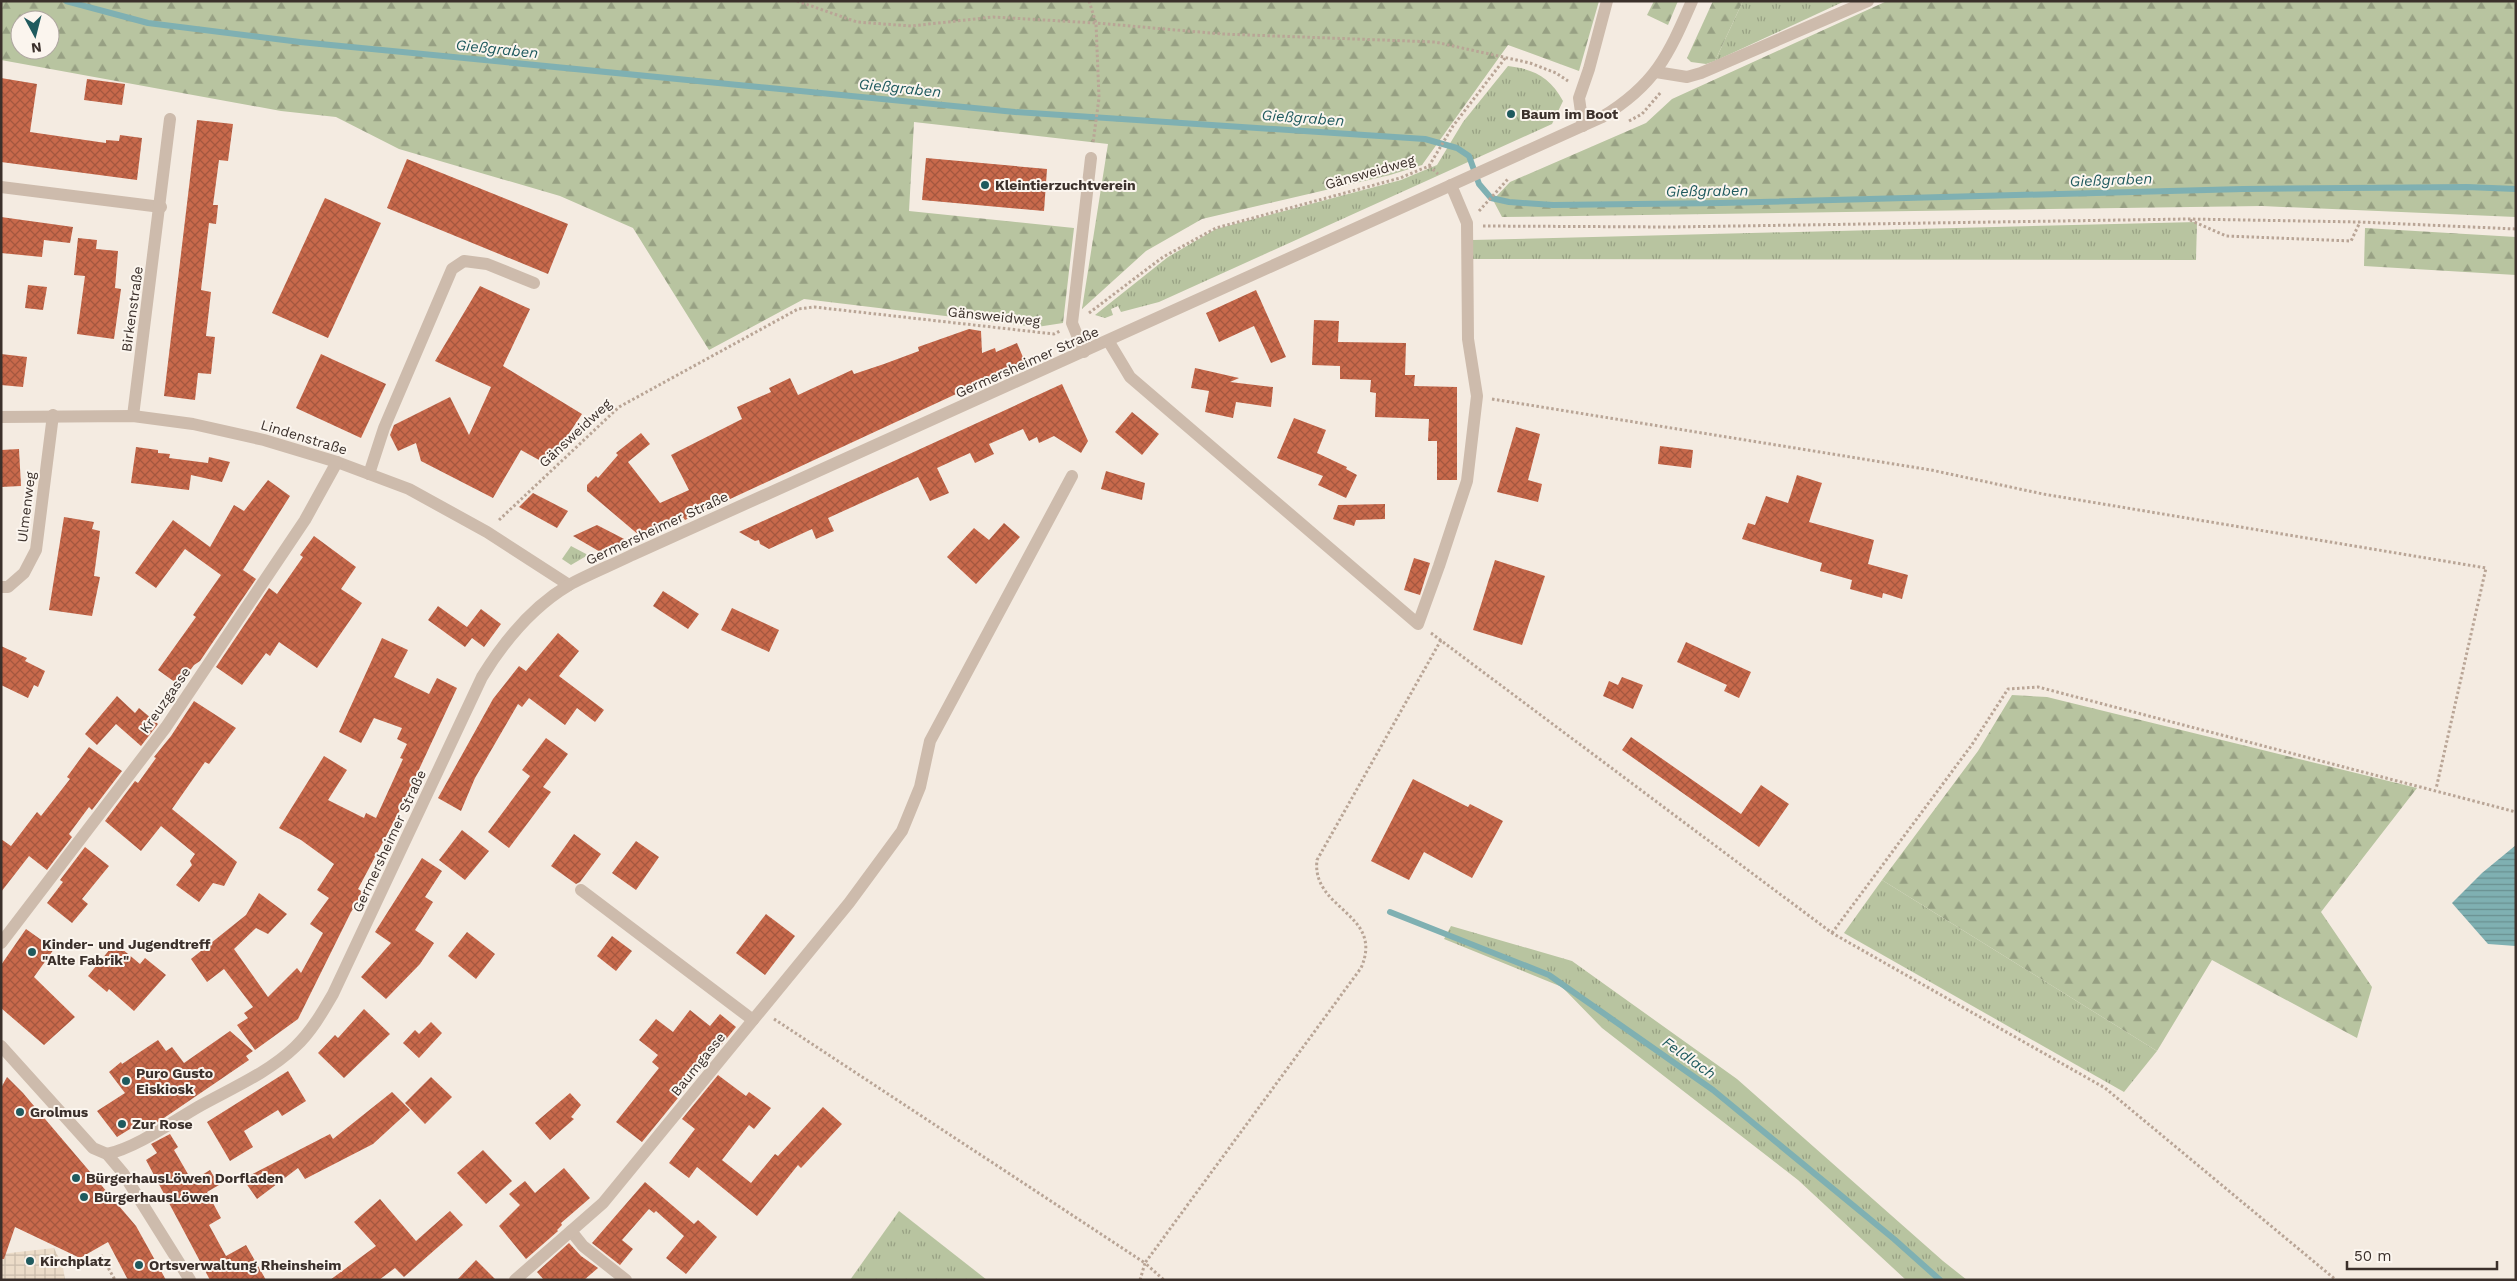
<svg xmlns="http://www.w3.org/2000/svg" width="2517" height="1281" viewBox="0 0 2517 1281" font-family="'Work Sans',sans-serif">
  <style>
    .grass { fill: url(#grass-tufts) }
    .forest { fill: url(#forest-firs); fill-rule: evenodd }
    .plaza { fill: url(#plaza-grid) }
    .water { fill: url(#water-rules) }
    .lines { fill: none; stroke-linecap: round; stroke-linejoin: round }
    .stream { stroke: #7fb0b2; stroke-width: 6 }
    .building { fill: url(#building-cross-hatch) }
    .path { stroke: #b9a596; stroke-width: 3; stroke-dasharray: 2.5 2.5; stroke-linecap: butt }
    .minor { stroke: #cdbbac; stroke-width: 12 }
    .poi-dot { fill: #1f5a5e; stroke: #fbf5ee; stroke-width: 2 }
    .labels { text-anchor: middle; stroke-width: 4; stroke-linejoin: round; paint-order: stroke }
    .poi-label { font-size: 14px; font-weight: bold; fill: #3b302b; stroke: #fbf5ee; text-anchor: start }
    .street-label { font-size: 14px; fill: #3b302b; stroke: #fbf5ee }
    .water-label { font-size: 15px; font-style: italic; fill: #1f5a5e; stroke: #fbf5ee }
  </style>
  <defs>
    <pattern id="grass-tufts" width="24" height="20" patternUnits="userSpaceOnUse" patternTransform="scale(1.25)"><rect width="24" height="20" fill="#b8c4a0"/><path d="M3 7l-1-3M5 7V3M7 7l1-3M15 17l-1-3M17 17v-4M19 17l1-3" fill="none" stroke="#97a083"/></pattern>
    <pattern id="forest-firs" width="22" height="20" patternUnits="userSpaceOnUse" patternTransform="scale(1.25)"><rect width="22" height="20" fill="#b8c4a0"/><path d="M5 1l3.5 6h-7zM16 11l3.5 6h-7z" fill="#97a083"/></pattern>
    <pattern id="plaza-grid" width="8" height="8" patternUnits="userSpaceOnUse" patternTransform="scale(1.25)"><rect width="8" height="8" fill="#ecdcc8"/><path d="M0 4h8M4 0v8" fill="none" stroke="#cbbdac"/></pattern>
    <pattern id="water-rules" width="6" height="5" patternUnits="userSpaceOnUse" patternTransform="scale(1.25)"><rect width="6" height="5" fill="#7fb0b2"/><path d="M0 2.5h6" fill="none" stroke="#699091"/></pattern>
    <pattern id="building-cross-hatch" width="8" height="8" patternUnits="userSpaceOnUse" patternTransform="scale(1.25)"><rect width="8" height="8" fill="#c8694b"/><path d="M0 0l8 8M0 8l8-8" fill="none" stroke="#a4573f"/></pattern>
  </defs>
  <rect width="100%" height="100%" fill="#f4ebe1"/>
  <g class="grass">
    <polygon points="1743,1 1845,1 1715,61"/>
    <path d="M1508,66C1534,69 1550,77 1563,101L1552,124L1159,302L1121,312L1118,306L1111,309L1113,315L1105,318L1095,315L1168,257L1216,229L1401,180L1437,165L1463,122Z"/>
    <polygon points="2197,222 2196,260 1471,259 1472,240"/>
    <polygon points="571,546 588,555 571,565 562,559"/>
    <polygon points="1882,880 2157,1051 2124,1092 1844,933"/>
    <polygon points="1451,926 1572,961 1737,1079 1943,1261 1967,1280 1906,1280 1798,1180 1602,1028 1562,987 1444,939"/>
    <polygon points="899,1211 987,1280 850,1280"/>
  </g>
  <g class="forest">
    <path d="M1,1H1599L1579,71L1508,45L1422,165L1390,175L1202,219L1146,251L1082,309L1108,144L914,122L909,211L1074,228L1063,323L1037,327L804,299L709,350L633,228L560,196L399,149L336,117L281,111L1,60ZM20,20H50V50H20Z"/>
    <polygon points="1654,1 1678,1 1668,25 1647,15"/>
    <polygon points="1713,1 1743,1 1715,61 1706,64 1691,62 1687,58"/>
    <polygon points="1887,1 2516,1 2516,217 2262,206 1502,217 1493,200 1510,182 1646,123 1672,99"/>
    <polygon points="2365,228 2516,237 2516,275 2364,266"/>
    <polygon points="2012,695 2047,697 2417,788 2321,912 2372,987 2357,1038 2212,960 2157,1051 1882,880 1978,751"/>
  </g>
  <polygon class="plaza" points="54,1248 63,1267 65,1280 1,1280 1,1254"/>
  <polygon class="water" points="2516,845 2516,946 2488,944 2452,903 2482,873"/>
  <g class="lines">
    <g class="stream">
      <polyline points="66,1 148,23 300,42 1015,112 1425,139 1457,148 1469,156 1479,184 1491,198 1509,202 1553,205 1721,203 2243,189 2467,187 2516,189"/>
      <polyline points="1390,912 1549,975 1713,1090 1894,1239 1940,1280"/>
    </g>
  </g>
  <g class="building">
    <polygon points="1,78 37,84 30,132 106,143 106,140 119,141 120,135 142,138 137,180 1,162"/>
    <polygon points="87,79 125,84 122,105 84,100"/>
    <polygon points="197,120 233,124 228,161 219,160 213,205 218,205 216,224 209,223 201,290 211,292 206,336 215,337 211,374 198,373 195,400 164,396"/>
    <polygon points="926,158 1047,169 1044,211 922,200"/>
    <polygon points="407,159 568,224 548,274 387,208"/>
    <polygon points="325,198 381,223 328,338 272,313"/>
    <polygon points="1,217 73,227 70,243 44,240 42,257 1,253"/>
    <polygon points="78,238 97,240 96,249 118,251 115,288 121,289 114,339 77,334 85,276 74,275"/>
    <polygon points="28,285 47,287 43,310 25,308"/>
    <polygon points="480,286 530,309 503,366 582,414 548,465 521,450 493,498 421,461 416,443 398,451 390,435 394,425 450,397 469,435 491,387 435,361"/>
    <polygon points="1256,290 1286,357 1271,363 1254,326 1219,342 1206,313"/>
    <polygon points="1314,320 1339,321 1338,342 1406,343 1405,375 1415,375 1414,386 1457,387 1457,480 1437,480 1437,441 1428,441 1429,419 1375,417 1376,393 1370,392 1371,380 1340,379 1340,366 1312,365"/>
    <polygon points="969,329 981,331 982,353 995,348 996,352 1017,343 1025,362 685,520 683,517 640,536 587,491 587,485 596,476 598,478 618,455 616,453 641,433 650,444 628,462 660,503 689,490 671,455 742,419 737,407 771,392 769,388 790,378 798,395 852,370 854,374 884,364 919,351 918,347"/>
    <polygon points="1,354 27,357 23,387 1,385"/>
    <polygon points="321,354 386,384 361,438 296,408"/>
    <polygon points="1195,368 1239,378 1230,382 1273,387 1271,407 1236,402 1233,418 1205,412 1209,391 1191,388"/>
    <polygon points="1062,384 1088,441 1081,453 1054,436 1039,443 1037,437 1029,441 1023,429 989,444 994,454 975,463 970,453 937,468 949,493 930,501 918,477 828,518 834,531 816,539 812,529 769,549 760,544 759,540 755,541 739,532"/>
    <polygon points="1132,412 1159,434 1142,455 1115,432"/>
    <polygon points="1294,418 1326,430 1317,453 1347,467 1346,469 1357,475 1346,498 1318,485 1323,476 1277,458"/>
    <polygon points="1516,427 1540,434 1528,480 1542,484 1538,502 1497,492"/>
    <polygon points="1660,446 1693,450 1691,468 1658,464"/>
    <polygon points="136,447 158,450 158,453 170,454 169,458 208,463 209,457 230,462 222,482 191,475 189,490 131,483"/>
    <polygon points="19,449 21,486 1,487 1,450"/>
    <polygon points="1106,471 1145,483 1142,500 1101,489"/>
    <polygon points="1797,475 1822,483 1809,522 1874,540 1868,564 1908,575 1902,599 1883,593 1882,598 1850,589 1852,580 1820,571 1822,563 1742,539 1748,523 1755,525 1766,496 1788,503"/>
    <polygon points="268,480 290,496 243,570 256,579 200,661 194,665 179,685 158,670 196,617 193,615 221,575 185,549 156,588 135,573 173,520 210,547 234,505 244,511"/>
    <polygon points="533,493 568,511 557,528 519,507"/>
    <polygon points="1385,504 1385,519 1356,520 1354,526 1333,519 1338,505"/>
    <polygon points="64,517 94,522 92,529 100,531 94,576 100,577 92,616 49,610"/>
    <polygon points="1004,523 1020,537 976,584 947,557 974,528 989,540"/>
    <polygon points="597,525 628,541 602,553 573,536"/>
    <polygon points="314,536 356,567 341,589 362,603 317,668 279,642 270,656 266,653 242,685 216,667 269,588 277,594 303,557 300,555"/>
    <polygon points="1414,558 1430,563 1420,595 1404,590"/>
    <polygon points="1495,560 1545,576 1522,645 1473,630"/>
    <polygon points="663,591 699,614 688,629 653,606"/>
    <polygon points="438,606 467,627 481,609 501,624 484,647 472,638 465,647 428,620"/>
    <polygon points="732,608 779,630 769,652 721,630"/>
    <polygon points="558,633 579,651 559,676 604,710 595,722 577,708 565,725 529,698 522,707 518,704 475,778 461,811 438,798 493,699 519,666 526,671"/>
    <polygon points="382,638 408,650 394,677 429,694 437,678 457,688 401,808 358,889 364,893 351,912 298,1019 255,1050 237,1025 248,1018 244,1013 253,1007 224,969 207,982 191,959 246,915 259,893 287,914 268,934 256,928 234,949 268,997 297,968 301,973 323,933 310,924 329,898 317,890 334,864 301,840 279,828 324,756 347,770 328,800 364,818 366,813 376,818 403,759 400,758 407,744 397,739 402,728 374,718 361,743 339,732"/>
    <polygon points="1686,642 1751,672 1739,698 1724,691 1727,685 1677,662"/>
    <polygon points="1,646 27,658 25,661 45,671 38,687 34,685 28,698 1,685"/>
    <polygon points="1622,677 1643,685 1633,709 1603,696 1609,681 1618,685"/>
    <polygon points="117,696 135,713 139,708 158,724 141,746 116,724 97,745 85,734"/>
    <polygon points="194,701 236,728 209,764 205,762 172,809 237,862 224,886 213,883 199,902 176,885 192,865 190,861 195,854 161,826 141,851 105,821 135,781 138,783 156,758 154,757 171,736"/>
    <polygon points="1631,737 1741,814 1761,785 1789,804 1759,847 1622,750"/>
    <polygon points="546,738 568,754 543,787 551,792 509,848 488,832 530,776 522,770"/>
    <polygon points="89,747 122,771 92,810 89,807 69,834 72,837 47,870 29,856 1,892 1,839 11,846 37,812 41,816 70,779 67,777"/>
    <polygon points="1413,779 1468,807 1470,804 1503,821 1472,878 1424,852 1409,880 1371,861"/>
    <polygon points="462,830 489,851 465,880 439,860"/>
    <polygon points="574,834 601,854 580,882 576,884 551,866"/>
    <polygon points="636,841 659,857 636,890 612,873"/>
    <polygon points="85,847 109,866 82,899 88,904 72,923 47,903 63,882 60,880"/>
    <polygon points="422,858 442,871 425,897 433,902 415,930 434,943 420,964 386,999 361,977 391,943 375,932"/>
    <polygon points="766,914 795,936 765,975 736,953"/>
    <polygon points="26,929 54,949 34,977 75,1017 44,1045 1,1008 1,965"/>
    <polygon points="467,932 495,954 476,979 448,956"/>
    <polygon points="612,936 632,951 616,971 597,956"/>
    <polygon points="115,943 140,964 145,958 166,975 134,1011 109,989 107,992 88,976"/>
    <polygon points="364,1009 390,1034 344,1078 318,1053 335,1035 338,1038"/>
    <polygon points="690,1010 710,1026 720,1014 736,1027 642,1142 616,1122 659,1068 652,1062 658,1055 639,1040 656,1019 673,1032"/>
    <polygon points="431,1022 442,1033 419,1058 403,1043 415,1030 419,1034"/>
    <polygon points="230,1031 253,1051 246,1056 249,1060 161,1120 143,1131 138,1124 117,1137 97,1111 125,1093 109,1072 121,1062 122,1064 158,1040 166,1051 172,1047 184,1063"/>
    <polygon points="288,1071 306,1101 282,1116 278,1110 244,1131 253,1147 230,1161 207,1122"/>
    <polygon points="718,1075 746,1096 749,1092 771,1108 754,1129 749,1125 722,1160 751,1183 775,1154 778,1156 823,1107 842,1124 801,1168 798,1165 757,1216 697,1167 689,1178 669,1163 695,1129 682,1119"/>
    <polygon points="7,1077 23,1093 136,1226 166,1280 128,1280 108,1242 80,1258 15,1227 4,1259 1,1259 1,1088"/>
    <polygon points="431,1077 452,1097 425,1124 405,1103"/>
    <polygon points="392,1092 410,1110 373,1144 305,1179 298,1168 257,1199 243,1179 330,1134 333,1139"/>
    <polygon points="570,1093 581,1105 571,1117 574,1119 550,1140 535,1123"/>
    <polygon points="170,1134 178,1147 174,1150 192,1181 210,1170 219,1185 207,1192 221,1218 209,1225 226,1256 246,1245 266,1280 210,1280 146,1160 157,1153 151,1144"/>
    <polygon points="483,1150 512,1181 486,1204 457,1173"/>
    <polygon points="564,1168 590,1198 561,1223 562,1225 557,1230 558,1231 526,1259 499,1226 520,1205 509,1194 525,1181 535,1193"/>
    <polygon points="645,1182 694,1224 698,1220 717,1237 686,1274 666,1258 684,1236 656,1211 654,1213 649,1209 622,1240 633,1249 620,1265 592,1243"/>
    <polygon points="380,1199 416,1241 450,1211 463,1225 404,1277 395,1268 379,1280 330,1280 376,1246 354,1222"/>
    <polygon points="569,1243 581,1256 598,1268 584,1280 544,1280 537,1272"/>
    <polygon points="476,1260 496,1280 457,1280"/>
  </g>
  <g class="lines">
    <g class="path">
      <polyline points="797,1 857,22 911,26 993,17 1096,23 1099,98 1093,143"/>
      <polyline points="1089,1 1096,23 1222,34 1435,42 1530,63 1556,73 1568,81"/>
      <polyline points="1629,121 1642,114 1661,92"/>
      <polyline points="1429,166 1438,174"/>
      <polyline points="1479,211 1508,179"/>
      <polyline points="2190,220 2226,236 2351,241 2360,222"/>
      <polyline points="1483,226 1671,227 2188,219 2360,222 2516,229"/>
      <polyline points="1089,313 1163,257 1216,228 1400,178 1429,166 1453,126 1506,57"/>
      <polyline points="1492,399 1931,470 2043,494 2486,568 2436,789"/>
      <polyline points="499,520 619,407 798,309 814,307 1054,334 1060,331"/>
      <polyline points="1431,633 1832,933 2105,1088 2336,1280"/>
      <polyline points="1832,933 1971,746 2008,689 2038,687 2516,812"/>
      <path d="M774,1019L1145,1263L1361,968C1385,913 1311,910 1317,860L1441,640"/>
      <polyline points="101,1255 115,1280"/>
      <polyline points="1140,1280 1145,1263 1164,1280"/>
    </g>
    <g class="minor">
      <polyline points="1656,72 1687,77 1701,73 1868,1"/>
      <polyline points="1583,126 1579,98 1589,69 1607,1"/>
      <polyline points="1,187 161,207"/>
      <polyline points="1109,342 1130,377 1418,624 1439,566 1467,481 1477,396 1468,339 1467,223 1451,185"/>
      <polyline points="1084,352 1072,323 1091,158"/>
      <polyline points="133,416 170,119"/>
      <polyline points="1,417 133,416 193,424 264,440 337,462 409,489 487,532 569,585"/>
      <polyline points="369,474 384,428 452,269 464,261 487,264 534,283"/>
      <polyline points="1,587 8,587 24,573 36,550 53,415"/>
      <polyline points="581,890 753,1020"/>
      <polyline points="1,943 166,727 305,520 337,462"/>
      <polyline points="1,1046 93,1148 107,1154 123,1173 190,1280"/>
      <path d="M107,1154C136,1148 172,1122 198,1107C230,1089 268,1073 295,1047C311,1032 322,1013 333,994L482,677C504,641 532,607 569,585C589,574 612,565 632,555L1602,117C1655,85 1668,56 1692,1"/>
      <polyline points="571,1231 583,1246 626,1280"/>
      <polyline points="515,1280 603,1203 849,903 902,831 920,787 930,741 1072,476"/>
    </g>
  </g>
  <g class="poi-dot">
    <circle cx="1511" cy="114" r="5"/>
    <circle cx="985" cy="185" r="5"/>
    <circle cx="32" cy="952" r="5"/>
    <circle cx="126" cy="1081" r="5"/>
    <circle cx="20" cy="1112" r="5"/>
    <circle cx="122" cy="1124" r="5"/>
    <circle cx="76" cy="1178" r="5"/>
    <circle cx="84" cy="1197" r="5"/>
    <circle cx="30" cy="1261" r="5"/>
    <circle cx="139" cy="1265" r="5"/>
  </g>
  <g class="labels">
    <g class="poi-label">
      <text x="1521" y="119">Baum im Boot</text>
      <text x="995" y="190">Kleintierzuchtverein</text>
      <text x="42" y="949">Kinder- und Jugendtreff<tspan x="42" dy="16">"Alte Fabrik"</tspan></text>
      <text x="136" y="1078">Puro Gusto<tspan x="136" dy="16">Eiskiosk</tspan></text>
      <text x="30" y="1117">Grolmus</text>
      <text x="132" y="1129">Zur Rose</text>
      <text x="86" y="1183">BürgerhausLöwen Dorfladen</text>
      <text x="94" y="1202">BürgerhausLöwen</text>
      <text x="40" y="1266">Kirchplatz</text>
      <text x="149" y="1270">Ortsverwaltung Rheinsheim</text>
    </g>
    <g class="street-label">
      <text transform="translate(1370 172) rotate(-16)" y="5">Gänsweidweg</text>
      <text transform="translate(132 309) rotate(-82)" y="5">Birkenstraße</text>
      <text transform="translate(994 316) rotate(6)" y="5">Gänsweidweg</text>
      <text transform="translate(1027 362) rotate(-24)" y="5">Germersheimer Straße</text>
      <text transform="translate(575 433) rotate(-43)" y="5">Gänsweidweg</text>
      <text transform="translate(304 437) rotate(17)" y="5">Lindenstraße</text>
      <text transform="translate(26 507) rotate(-83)" y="5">Ulmenweg</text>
      <text transform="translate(657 528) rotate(-25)" y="5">Germersheimer Straße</text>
      <text transform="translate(165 700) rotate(-55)" y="5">Kreuzgasse</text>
      <text transform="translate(389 841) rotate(-65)" y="5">Germersheimer Straße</text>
      <text transform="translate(698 1064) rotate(-51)" y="5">Baumgasse</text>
    </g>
    <g class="water-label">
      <text transform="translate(497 49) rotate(6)" y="5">Gießgraben</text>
      <text transform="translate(900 88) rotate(6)" y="5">Gießgraben</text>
      <text transform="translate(1303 118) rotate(4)" y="5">Gießgraben</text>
      <text transform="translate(2111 180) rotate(-2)" y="5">Gießgraben</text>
      <text transform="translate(1707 191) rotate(-1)" y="5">Gießgraben</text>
      <text transform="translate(1689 1058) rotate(35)" y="5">Feldlach</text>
    </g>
  </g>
  <rect width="2517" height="1281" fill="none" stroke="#3b302b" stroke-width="5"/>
  <g transform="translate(35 35) rotate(173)"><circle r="24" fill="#fbf5ee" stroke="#aea6a0"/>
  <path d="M0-4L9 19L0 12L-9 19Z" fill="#1f5a5e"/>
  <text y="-8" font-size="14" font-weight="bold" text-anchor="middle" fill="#3b302b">N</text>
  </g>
  <path d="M2347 1261v8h150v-8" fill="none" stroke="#3b302b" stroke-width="2.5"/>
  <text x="2354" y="1261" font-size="15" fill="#3b302b" stroke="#fbf5ee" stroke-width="4" paint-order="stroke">50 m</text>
</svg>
